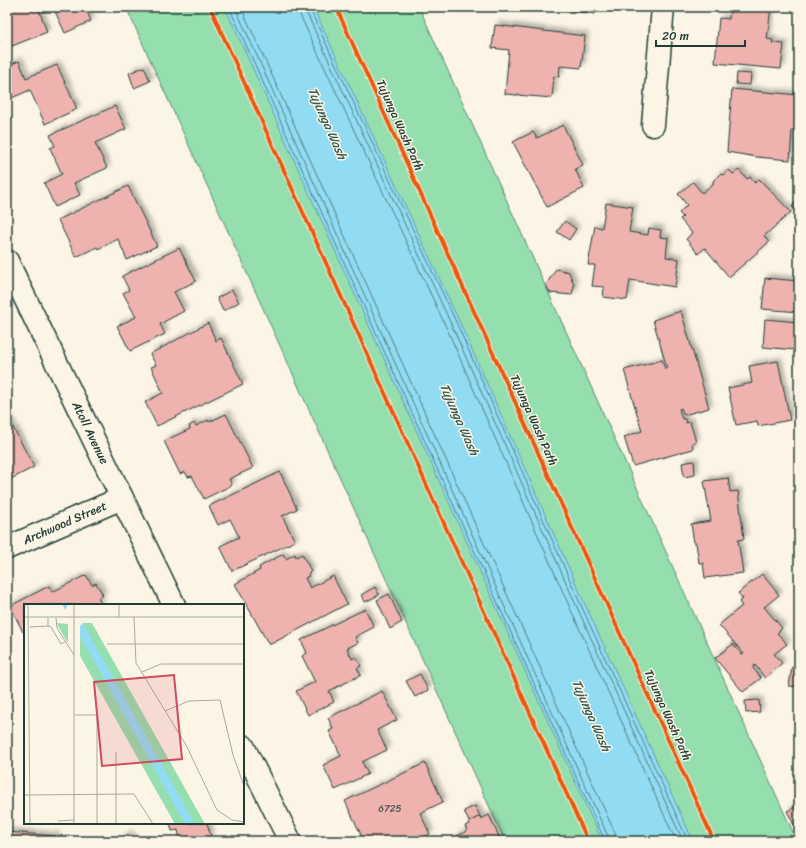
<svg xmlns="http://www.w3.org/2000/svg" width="806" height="848" viewBox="0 0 806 848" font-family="Sriracha,sans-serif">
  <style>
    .green { fill: #95deae; stroke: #5a8e71 }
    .water { fill: #92dcf3; stroke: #649ca7 }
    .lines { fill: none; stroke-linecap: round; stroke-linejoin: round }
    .shore { stroke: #4d7d80; stroke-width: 1 }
    .building { fill: #efb3af; stroke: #1f3d34; filter: url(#shadow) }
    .minor-casing { stroke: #1f3d34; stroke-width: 25 }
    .minor { stroke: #fcf5e5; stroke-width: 22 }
    .cycleway-casing { stroke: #fcf5e5; stroke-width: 6 }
    .cycleway { stroke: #e8590c; stroke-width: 4 }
    .labels { text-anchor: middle; stroke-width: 3; stroke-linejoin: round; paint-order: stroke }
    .number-label { font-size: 10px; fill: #535a53 }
    .street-label { font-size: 12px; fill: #1f3d34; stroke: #fcf5e5 }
    .water-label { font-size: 13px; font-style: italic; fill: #365d5a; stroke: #fcf5e5 }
    .inset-road { fill: none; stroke: #a4ab9e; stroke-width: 1 }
    .view { fill: #d1495b; fill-opacity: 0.15; stroke: #d1495b; stroke-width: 2 }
    .inset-edge { fill: none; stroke: #1f3d34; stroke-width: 2 }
  </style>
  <defs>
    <filter id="shadow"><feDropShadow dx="3.5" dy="-3.5" stdDeviation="2" flood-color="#0004"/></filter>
  </defs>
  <rect width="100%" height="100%" fill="#fcf5e5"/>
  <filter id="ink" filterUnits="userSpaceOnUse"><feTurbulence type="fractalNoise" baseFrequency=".025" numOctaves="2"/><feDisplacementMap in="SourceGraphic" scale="8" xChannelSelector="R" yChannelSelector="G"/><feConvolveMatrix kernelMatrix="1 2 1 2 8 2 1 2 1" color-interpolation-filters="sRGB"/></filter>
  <g filter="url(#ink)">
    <polygon class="green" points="126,7 419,7 797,841 505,841"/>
    <polygon class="water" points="225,7 313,7 460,323 584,602 693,841 602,841"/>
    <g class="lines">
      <g class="shore">
        <polyline points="229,7 605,841"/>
        <polyline points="235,7 610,841"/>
        <polyline points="241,7 615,833 616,841"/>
        <polyline points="298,7 300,15 447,329 570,608 676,841"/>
        <polyline points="304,7 452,326 576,605 683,841"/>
        <polyline points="309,7 457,324 580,603 688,841"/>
      </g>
    </g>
    <g class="building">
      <polygon points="7,7 38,7 47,32 7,48"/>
      <polygon points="53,7 85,7 91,21 65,33"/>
      <polygon points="544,7 596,7 595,14"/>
      <polygon points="730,7 771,7 767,39 773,40 772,43 784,44 781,69 715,63 719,18 729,19"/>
      <polygon points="495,25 585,36 581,68 560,66 559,77 554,76 552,98 505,94 509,50 492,48"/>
      <polygon points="19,61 26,78 57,65 77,109 45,124 30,90 7,100 7,66"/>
      <polygon points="144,67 150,81 134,88 129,73"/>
      <polygon points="737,73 751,74 750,85 736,84"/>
      <polygon points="732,89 799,95 799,131 792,130 790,160 757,157 727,152"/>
      <polygon points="115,106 126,129 95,143 107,168 74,183 80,195 55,207 44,183 62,174 50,148 55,146 50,135"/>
      <polygon points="563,125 583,165 575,169 584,188 547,207 513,142 533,132 537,138"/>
      <polygon points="729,170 733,174 739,170 747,179 750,177 755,183 759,179 791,212 764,236 769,242 729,277 705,248 698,254 686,239 692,233 680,219 683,217 679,213 687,205 678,194 693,182 702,193 713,184 713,181 720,174 723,175"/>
      <polygon points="128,186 157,246 127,260 118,239 98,249 97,247 76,257 58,220"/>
      <polygon points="799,196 799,211 792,207"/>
      <polygon points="606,203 633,207 629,232 648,235 649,228 661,230 660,237 668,238 666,257 679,259 675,287 630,280 627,300 603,297 604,287 592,286 595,265 588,265 595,226 602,228"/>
      <polygon points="565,221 576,229 569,240 557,232"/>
      <polygon points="179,248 196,281 174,292 184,311 160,324 165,334 130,351 117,326 136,317 123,293 129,290 122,276"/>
      <polygon points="556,269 569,272 574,285 572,295 550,293 546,285"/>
      <polygon points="765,278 799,281 799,312 762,309"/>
      <polygon points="232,290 239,302 223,311 217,298"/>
      <polygon points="681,311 709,408 684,415 681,408 679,409 682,419 685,419 686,423 690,422 696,442 692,443 693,449 633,466 624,437 642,431 624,370 662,360 665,369 667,368 653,320"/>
      <polygon points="765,319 798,322 796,350 763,347"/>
      <polygon points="208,323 216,341 221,338 243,384 157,426 145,402 163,393 151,367 156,365 150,354"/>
      <polygon points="778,361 790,420 758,426 757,421 736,425 728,388 752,383 749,366"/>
      <polygon points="226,414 253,468 229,479 232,485 204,499 192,476 188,477 185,472 180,474 164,441 190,429 189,426 194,423 196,426 208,420 209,422"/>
      <polygon points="8,418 34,467 7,481 7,419"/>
      <polygon points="694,461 695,475 684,477 682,463"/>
      <polygon points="280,472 297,509 282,516 295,541 232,571 220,546 239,537 230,519 218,525 209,506"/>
      <polygon points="728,478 730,492 738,491 744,539 738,540 743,573 705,578 703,563 699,563 696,543 694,543 691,524 711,521 704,481"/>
      <polygon points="283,554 286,559 295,554 296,557 302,554 311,571 308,574 309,576 305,578 310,588 333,576 347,604 269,645 235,584 260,570 259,567"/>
      <polygon points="762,574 779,595 764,607 782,628 777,633 787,644 774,654 782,663 765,678 755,665 753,668 761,678 743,692 715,658 733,644 742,655 744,654 719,625 742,606 739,602 743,599 738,593"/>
      <polygon points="86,575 92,585 96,583 103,595 98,598 102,605 25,605 25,632 23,632 10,606 49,586 52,592"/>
      <polygon points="375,587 379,595 365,602 361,595"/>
      <polygon points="389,594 402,622 390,629 377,600"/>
      <polygon points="365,609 374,627 355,637 358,643 347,648 352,659 356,657 361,666 357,668 361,675 329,691 334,702 308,715 296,691 315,682 302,656 307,653 301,640"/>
      <polygon points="792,667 799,668 799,687 789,686"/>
      <polygon points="420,674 428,690 415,697 406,681"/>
      <polygon points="382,691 397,720 377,730 387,750 362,762 368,774 335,790 323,765 341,756 329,731 333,729 328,718"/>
      <polygon points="759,700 760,712 746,713 745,701"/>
      <polygon points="425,763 443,802 420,813 430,834 415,841 364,841 345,801"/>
      <polygon points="799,805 799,835 787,811"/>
      <polygon points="475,806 480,816 469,822 464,811"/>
      <polygon points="489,815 501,841 455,841 453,838 467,831 465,826 470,824 469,822 480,816 481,819"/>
      <polygon points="170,823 207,823 211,836 206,837 207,841 180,841 178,830 172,831"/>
      <polygon points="7,832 56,836 55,841 7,841"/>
      <polygon points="128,834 135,841 119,841"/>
    </g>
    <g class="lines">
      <g class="minor-casing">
        <g id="minor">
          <polyline points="653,125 663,7"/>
          <path id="s1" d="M7,261L174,605"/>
          <path id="s2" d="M7,548L122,498"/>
          <polyline points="243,746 290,841"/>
        </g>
      </g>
      <use href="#minor" class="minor"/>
      <g class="cycleway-casing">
        <g id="cycleway">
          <polyline points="210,7 588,841"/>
          <polyline points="336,7 714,841"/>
        </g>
      </g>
      <use href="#cycleway" class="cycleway"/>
    </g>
  </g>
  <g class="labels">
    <g class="number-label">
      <text x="390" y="812">6725</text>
    </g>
    <g class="street-label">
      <text transform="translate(400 125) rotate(66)" y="4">Tujunga Wash Path</text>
      <text transform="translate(534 420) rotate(66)" y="4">Tujunga Wash Path</text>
      <text dy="4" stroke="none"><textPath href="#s1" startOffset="191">Atoll Avenue</textPath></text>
      <text dy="4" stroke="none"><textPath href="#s2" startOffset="63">Archwood Street</textPath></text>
      <text transform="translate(668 715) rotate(66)" y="4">Tujunga Wash Path</text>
    </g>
    <g class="water-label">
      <text transform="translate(328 123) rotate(66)" y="5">Tujunga Wash</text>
      <text transform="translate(460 419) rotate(66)" y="5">Tujunga Wash</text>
      <text transform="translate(592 715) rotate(66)" y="5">Tujunga Wash</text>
    </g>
  </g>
  <g transform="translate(24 604)">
    <rect width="220" height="220" fill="#fcf5e5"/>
    <path d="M33,19L44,20V39L35,24ZM59,19H68L181,220H151L56,52V22Z" fill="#95deae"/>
    <path d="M38,0H48L171,220H161Z" fill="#92dcf3"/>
    <path d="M44,0H48L59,19L56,22V33L41,7Z" fill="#fcf5e5"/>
    <path class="inset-road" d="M4,0L6,220M50,0V220M95,0V13M0,13H220M110,13L112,59L162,141L193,206L208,216L220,218M32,14L33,24L50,51M24,22L27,23L37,40L41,38M6,23L24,22V14M83,40H220M118,68L137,60H220M141,107L165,97L196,96L209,151L220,182M51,111H73V220M92,148V220M0,191L110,190L129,220M34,217L50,216"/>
    <path class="view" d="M150,71L158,155L78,162L70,78Z"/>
    <rect width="220" height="220" class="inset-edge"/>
  </g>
  <rect width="806" height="848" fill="none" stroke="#fcf5e5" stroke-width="24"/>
  <rect x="12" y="12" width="782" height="824" fill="none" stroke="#1f3d34" stroke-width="1.5" filter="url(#ink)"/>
  <path d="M656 40v6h89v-6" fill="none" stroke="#1f3d34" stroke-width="2"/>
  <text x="662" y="40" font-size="12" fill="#1f3d34" stroke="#fcf5e5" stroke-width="3" paint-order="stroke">20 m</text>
</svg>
